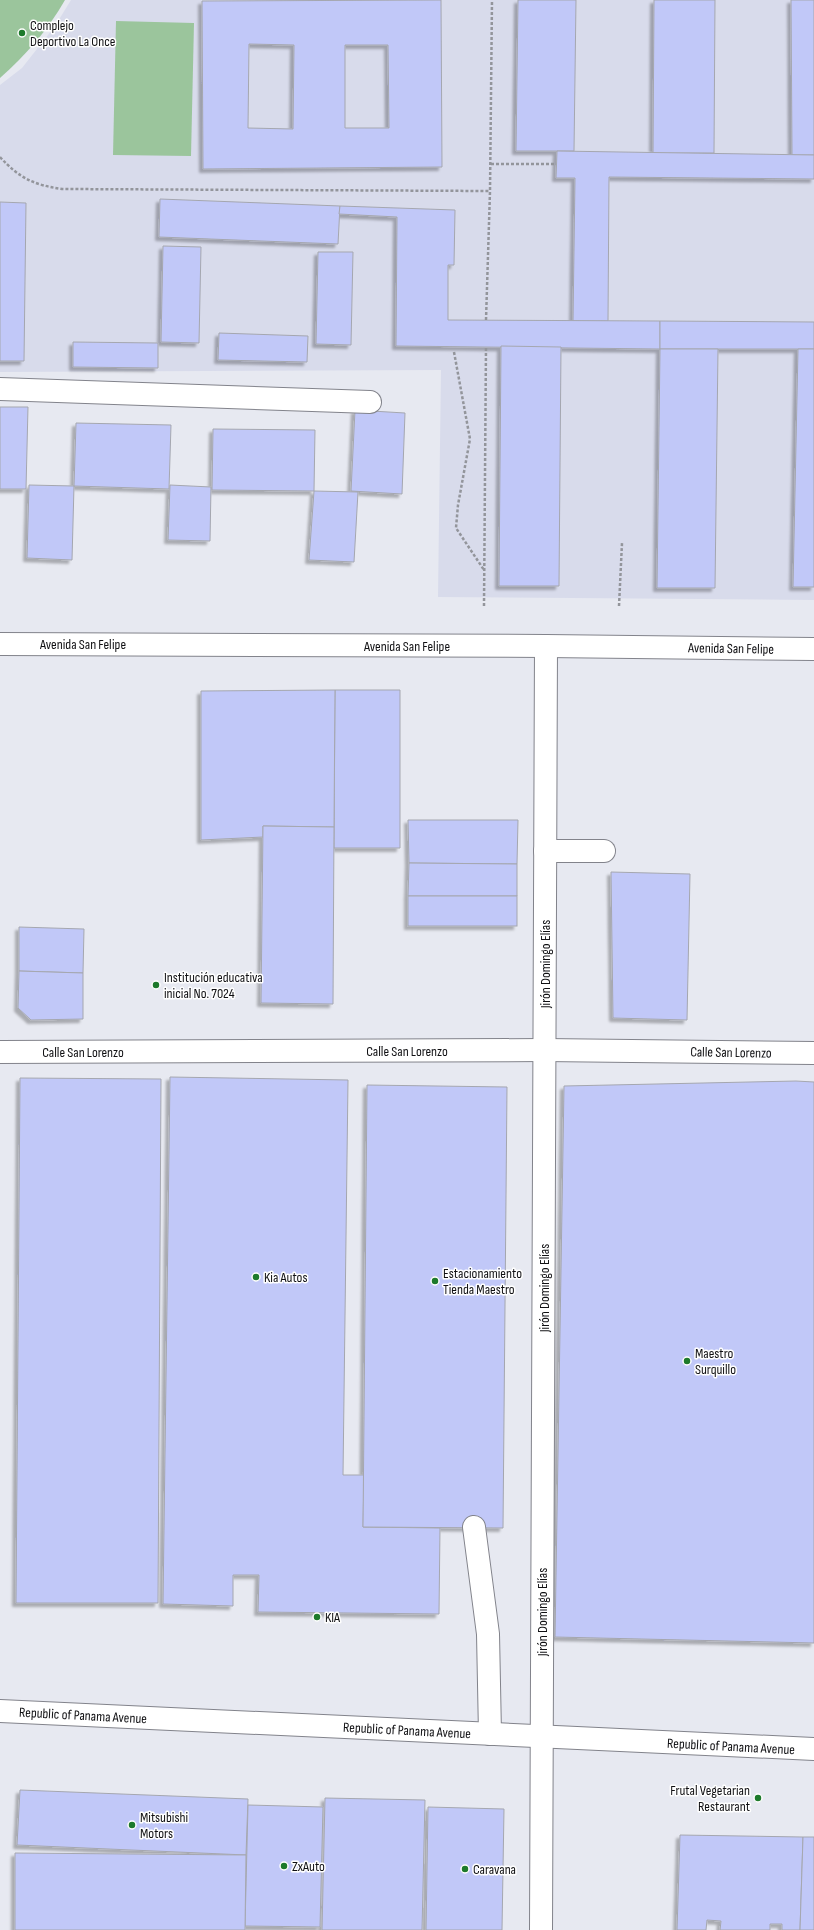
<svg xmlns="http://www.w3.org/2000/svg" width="814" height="1930" viewBox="0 0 814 1930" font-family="'Sofia Sans Condensed',sans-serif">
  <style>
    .built { fill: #d8dbeb }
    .green { fill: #9bc59c }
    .building { fill: #c1c8f8; stroke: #a5a7af; fill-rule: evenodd; filter: url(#shadow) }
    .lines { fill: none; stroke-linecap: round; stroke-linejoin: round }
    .minor-casing { stroke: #82838b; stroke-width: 24 }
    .major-casing { stroke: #82838b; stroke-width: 24 }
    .path { stroke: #93959b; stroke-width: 2.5; stroke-dasharray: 3 2; stroke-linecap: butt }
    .minor { stroke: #fff; stroke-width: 22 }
    .major { stroke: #fff; stroke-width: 22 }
    .poi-dot { fill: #1d7a2b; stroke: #fff; stroke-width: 1.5 }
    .labels { text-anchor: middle; stroke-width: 3; stroke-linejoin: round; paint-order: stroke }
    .poi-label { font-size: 14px; fill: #101013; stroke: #fff; text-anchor: start }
    .street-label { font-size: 14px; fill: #101013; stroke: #fff }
  </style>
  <defs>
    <filter id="shadow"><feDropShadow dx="-3.5" dy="3.5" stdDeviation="1" flood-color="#0004"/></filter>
  </defs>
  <rect width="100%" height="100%" fill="#e7e9f1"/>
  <polygon class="built" points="71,0 814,0 814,600 438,597 441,370 0,372 0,85 22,68 55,26"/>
  <g class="green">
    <path d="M0,0H65C48,30 26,55 0,78Z"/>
    <polygon points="116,21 194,23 191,156 113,155"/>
  </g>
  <g class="building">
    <path d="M441,0L442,167L203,169L202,1ZM249,44L294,45L293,129L248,128ZM345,45H388L389,128H345Z"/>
    <polygon points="518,0 576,0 574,151 516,151"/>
    <polygon points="654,0 715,0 714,153 653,153"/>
    <polygon points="791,0 814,0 814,155 792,155"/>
    <polygon points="557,151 814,155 814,179 609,177 608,321 573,321 575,178 556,178"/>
    <polygon points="160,199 340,206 338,244 159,237"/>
    <polygon points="0,202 26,203 24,361 0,361"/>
    <polygon points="340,206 455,210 454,265 448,265 448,320 660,321 660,349 396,346 397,217 339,214"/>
    <polygon points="163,246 201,247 199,343 161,342"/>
    <polygon points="318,252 353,252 351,345 316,344"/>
    <polygon points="660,321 814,322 814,349 660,349"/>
    <polygon points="219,333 308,336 307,362 218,360"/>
    <polygon points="73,342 158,343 158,368 73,367"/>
    <polygon points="501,346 561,347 559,586 499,586"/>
    <polygon points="660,349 718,349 715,588 657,588"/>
    <polygon points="798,349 814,349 814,587 793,587"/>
    <polygon points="0,407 28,407 26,489 0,489"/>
    <polygon points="355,410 405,413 402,494 351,491"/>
    <polygon points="76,423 171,425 169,489 74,486"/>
    <polygon points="213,429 315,430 314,491 212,490"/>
    <polygon points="29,485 74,486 72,560 27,558"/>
    <polygon points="170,485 211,487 210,541 168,540"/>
    <polygon points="314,491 358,492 354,562 309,560"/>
    <polygon points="335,690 400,690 400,848 334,848"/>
    <polygon points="335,690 334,827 263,826 263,837 201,840 201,691"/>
    <polygon points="408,820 518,820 517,864 409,863"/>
    <polygon points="263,826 334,827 333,1004 261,1003"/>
    <polygon points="409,863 517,864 517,896 408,896"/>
    <polygon points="611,872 690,874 687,1020 613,1018"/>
    <rect x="408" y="896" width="109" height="30"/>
    <polygon points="19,927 84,929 83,973 19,971"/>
    <polygon points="19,971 83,973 83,1019 31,1020 18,1008"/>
    <polygon points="170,1077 348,1080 343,1475 364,1475 363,1527 440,1528 439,1614 258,1612 259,1575 233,1575 233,1606 163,1604"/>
    <polygon points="20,1078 161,1079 158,1603 16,1603"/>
    <polygon points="796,1081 814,1082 814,1643 555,1637 564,1086"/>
    <polygon points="367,1085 507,1087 503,1528 363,1527"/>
    <polygon points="20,1790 248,1799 246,1855 17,1845"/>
    <polygon points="325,1798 425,1800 422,1930 322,1930"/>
    <polygon points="248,1805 323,1807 320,1927 245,1926"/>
    <polygon points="428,1807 504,1809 502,1930 426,1930"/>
    <polygon points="680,1835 803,1837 800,1930 782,1930 782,1924 770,1924 770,1930 720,1930 721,1921 707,1920 706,1930 677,1930"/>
    <polygon points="803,1837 814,1837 814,1930 800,1930"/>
    <polygon points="15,1853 246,1855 245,1930 15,1930"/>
  </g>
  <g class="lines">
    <g class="minor-casing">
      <g id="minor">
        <polyline points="0,389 370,402"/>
        <polyline points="0,644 546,646 814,649"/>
        <polyline points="545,851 604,851"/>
        <polyline points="0,1052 544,1050 814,1053"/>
        <polyline points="474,1527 488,1634 490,1734"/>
        <polyline points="541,1930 546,646"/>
      </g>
    </g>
    <g class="major-casing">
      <polyline id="major" points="0,1711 814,1749"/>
    </g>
    <g class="path">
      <path d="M0,157C19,178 34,185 62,189L490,191"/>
      <polyline points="491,164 556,164"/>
      <polyline points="486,320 490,191 492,0"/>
      <polyline points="454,352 470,439 458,505 456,528 484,570"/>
      <polyline points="484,606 486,346"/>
      <polyline points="619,606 622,543"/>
    </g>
    <use href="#minor" class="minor"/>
    <use href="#major" class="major"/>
  </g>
  <g class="poi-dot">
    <circle cx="22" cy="33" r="4"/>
    <circle cx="156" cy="985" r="4"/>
    <circle cx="256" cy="1277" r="4"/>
    <circle cx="435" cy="1281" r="4"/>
    <circle cx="687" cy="1361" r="4"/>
    <circle cx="317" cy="1617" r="4"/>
    <circle cx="758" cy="1798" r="4"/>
    <circle cx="132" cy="1825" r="4"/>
    <circle cx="284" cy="1866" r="4"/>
    <circle cx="465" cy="1869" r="4"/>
  </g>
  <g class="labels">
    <g class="poi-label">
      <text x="30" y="30">Complejo<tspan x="30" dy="16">Deportivo La Once</tspan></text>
      <text x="164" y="982">Institución educativa<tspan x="164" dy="16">inicial No. 7024</tspan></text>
      <text x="443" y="1278">Estacionamiento<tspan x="443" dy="16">Tienda Maestro</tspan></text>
      <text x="264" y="1282">Kia Autos</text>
      <text x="695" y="1358">Maestro<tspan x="695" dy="16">Surquillo</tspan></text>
      <text x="325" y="1622">KIA</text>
      <text x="750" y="1795" text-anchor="end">Frutal Vegetarian<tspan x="750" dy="16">Restaurant</tspan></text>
      <text x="140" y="1822">Mitsubishi<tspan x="140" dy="16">Motors</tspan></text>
      <text x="292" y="1871">ZxAuto</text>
      <text x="473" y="1874">Caravana</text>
    </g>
    <g class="street-label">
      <text x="83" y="649">Avenida San Felipe</text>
      <text x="407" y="651">Avenida San Felipe</text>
      <text transform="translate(731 648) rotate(1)" y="5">Avenida San Felipe</text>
      <text transform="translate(545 964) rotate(-90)" y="5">Jirón Domingo Elías</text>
      <text x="407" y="1056">Calle San Lorenzo</text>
      <text x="83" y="1057">Calle San Lorenzo</text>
      <text transform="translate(731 1052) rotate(1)" y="5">Calle San Lorenzo</text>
      <text transform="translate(544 1288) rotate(-90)" y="5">Jirón Domingo Elías</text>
      <text transform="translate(542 1612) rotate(-90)" y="5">Jirón Domingo Elías</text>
      <text transform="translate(83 1715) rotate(3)" y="5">Republic of Panama Avenue</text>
      <text transform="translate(407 1730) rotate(3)" y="5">Republic of Panama Avenue</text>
      <text transform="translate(731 1746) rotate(3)" y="5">Republic of Panama Avenue</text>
    </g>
  </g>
</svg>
